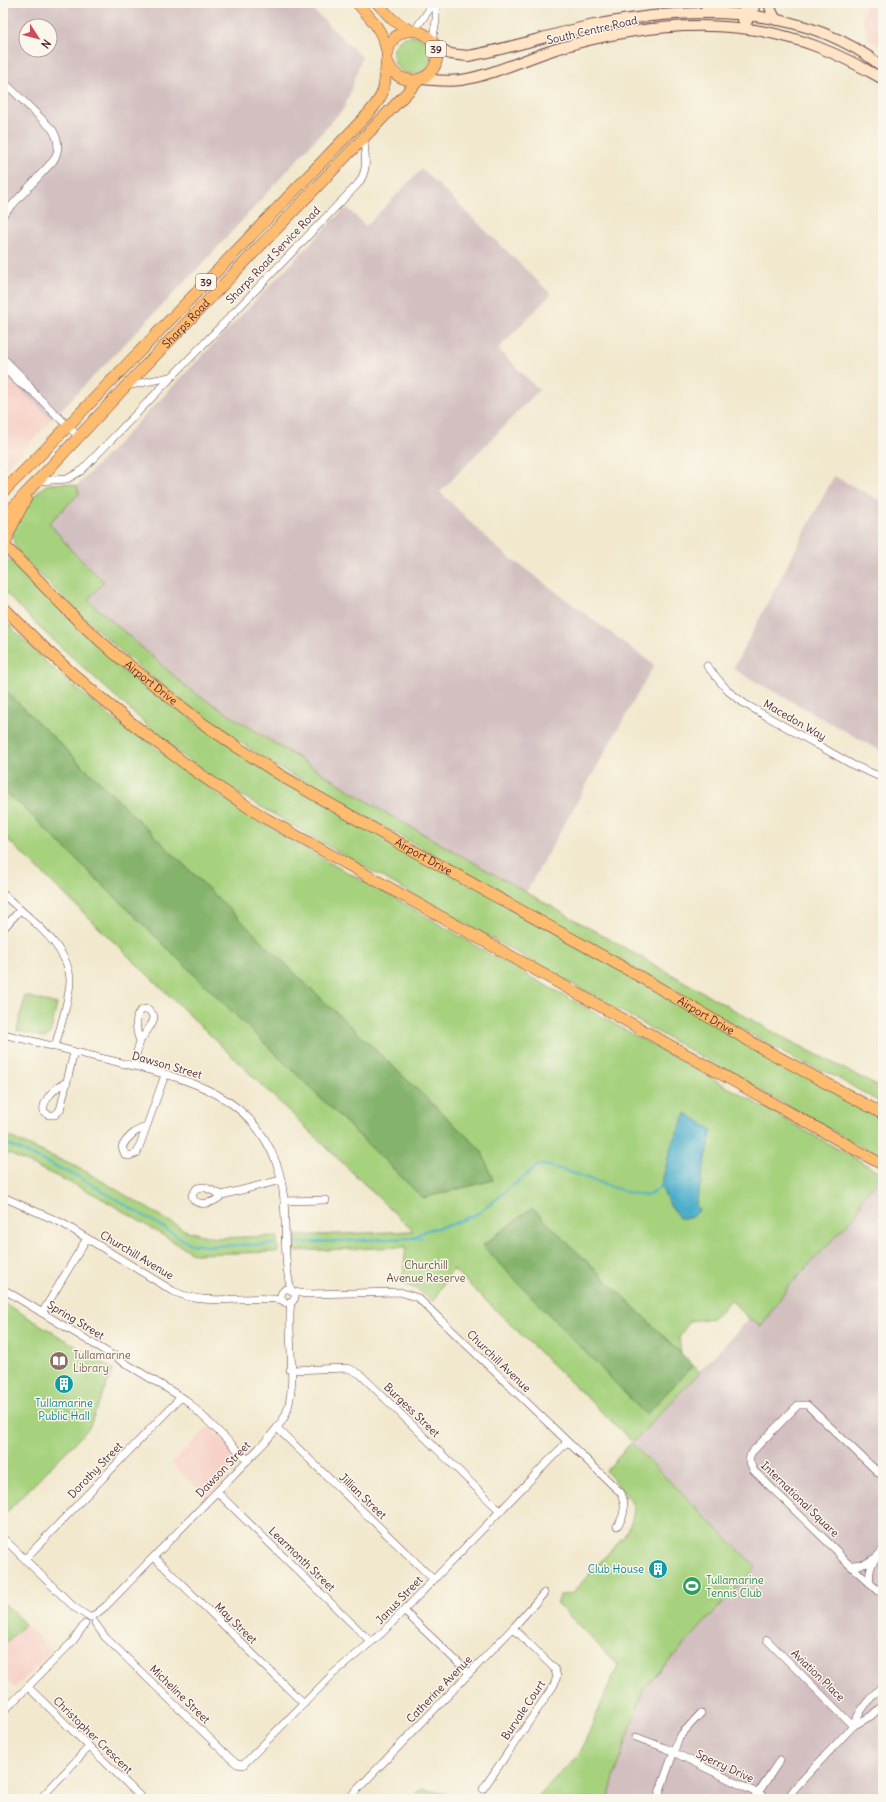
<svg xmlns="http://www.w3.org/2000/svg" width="886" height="1802" viewBox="0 0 886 1802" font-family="Delius,sans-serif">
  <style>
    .built { fill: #f7d1c8 }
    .industrial { fill: #d2bfc0; fill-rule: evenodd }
    .green { fill: #a6d17d; stroke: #787854 }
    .forest { fill: #84b36c; stroke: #67694c }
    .water { fill: #4bafcb; stroke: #4a677b }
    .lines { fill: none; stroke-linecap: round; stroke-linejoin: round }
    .stream { stroke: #4bafcb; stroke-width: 2 }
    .street-casing { stroke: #633d43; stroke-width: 8 }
    .secondary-casing { stroke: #633d43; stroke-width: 12 }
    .primary-casing { stroke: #633d43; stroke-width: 12 }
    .street { stroke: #fff; stroke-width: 7 }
    .secondary { stroke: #ffe4c6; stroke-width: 10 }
    .primary { stroke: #febc70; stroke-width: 11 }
    .labels { text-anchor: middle; stroke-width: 3; stroke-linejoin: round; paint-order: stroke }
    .shield { fill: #fbf7ec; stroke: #7f6065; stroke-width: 1 }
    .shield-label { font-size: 10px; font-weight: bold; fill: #4a1f2b }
    .street-label { font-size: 11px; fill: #4a1f2b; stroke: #fbf7ec }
    .park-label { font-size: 11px; fill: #665444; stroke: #fbf7ec }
    .education-label { font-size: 11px; fill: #785e54; stroke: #fbf7ec; text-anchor: start }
    .culture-label { font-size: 11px; fill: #0d838f; stroke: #fbf7ec }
    .leisure-label { font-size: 11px; fill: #27864d; stroke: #fbf7ec; text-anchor: start }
  </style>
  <rect width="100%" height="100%" fill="#fbf7ec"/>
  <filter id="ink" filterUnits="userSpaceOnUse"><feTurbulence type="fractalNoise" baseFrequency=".025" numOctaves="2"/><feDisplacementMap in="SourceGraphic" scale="8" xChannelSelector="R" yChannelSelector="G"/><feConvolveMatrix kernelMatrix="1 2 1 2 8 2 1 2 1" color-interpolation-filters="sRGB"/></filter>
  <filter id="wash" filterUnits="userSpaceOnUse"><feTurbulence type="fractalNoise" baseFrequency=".012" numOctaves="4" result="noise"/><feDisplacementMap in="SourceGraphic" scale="16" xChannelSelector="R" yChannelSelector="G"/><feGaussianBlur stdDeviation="0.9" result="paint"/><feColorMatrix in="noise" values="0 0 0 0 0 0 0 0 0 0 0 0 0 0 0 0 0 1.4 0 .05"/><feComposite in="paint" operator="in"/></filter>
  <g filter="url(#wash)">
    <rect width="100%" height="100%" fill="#f1e8cd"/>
    <g class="built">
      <polygon points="866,3 883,3 883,47 869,40 861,18"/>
      <polygon points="3,373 52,419 3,471"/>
      <polygon points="209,1427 243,1460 207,1498 171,1463"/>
      <polygon points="25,1624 52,1650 15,1688 3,1677 3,1646"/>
    </g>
    <g class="industrial">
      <path d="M3,3H306L362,57L345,107L207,259L52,419L3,373ZM26,26H50V50H26Z"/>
      <polygon points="504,3 626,3 619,5"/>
      <polygon points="422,169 551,294 498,349 539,390 440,492 497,548 654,665 526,892 386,813 190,690 88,600 103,582 75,554 48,523 79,494 77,486 332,221 347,208 366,226"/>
      <polygon points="834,476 883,502 883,752 733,669"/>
      <polygon points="877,1182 883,1185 883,1799 608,1799 613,1781 644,1688 756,1567 631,1443 749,1319 761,1325 789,1286 856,1215 864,1195"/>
    </g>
    <g class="green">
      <circle cx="412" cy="55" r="19"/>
      <path d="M64,483L77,486L79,494L49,523L75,554L104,582L88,600L190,690L386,813L775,1033L883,1089V1104L831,1074L800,1062L271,763L202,716L141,669L75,610L20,555C17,549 12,541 13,534C16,522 34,492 45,486C50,483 58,484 64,483Z"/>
      <polygon points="3,556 17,565 196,723 883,1119 883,1159 345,856 224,785 177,752 44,632 3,590"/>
      <polygon points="3,619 49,665 113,719 137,734 220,796 306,850 402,902 488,953 881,1173 877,1182 864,1195 856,1215 789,1286 761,1326 749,1319 731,1300 714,1318 689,1321 679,1338 681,1353 532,1208 483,1245 646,1415 693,1365 700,1372 633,1442 453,1269 433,1301 415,1288 402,1284 406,1247 295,1251 294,1236 413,1231 3,835 3,790 27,811 423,1198 493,1180 481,1150 309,987 3,688"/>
      <polygon points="25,996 57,1004 50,1034 45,1038 17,1030"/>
      <polygon points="3,1134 85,1171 184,1230 215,1238 277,1236 278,1252 194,1254 96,1195 3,1151"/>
      <polygon points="3,1302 113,1369 89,1428 3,1516"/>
      <polygon points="631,1443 756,1567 644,1688 613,1781 608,1799 535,1799 580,1753 618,1665 557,1604 560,1595 571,1594 624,1536 631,1523 634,1510 630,1499 606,1471"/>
      <polygon points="3,1602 25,1624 3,1646"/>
      <polygon points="421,1789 468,1798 469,1799 415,1799 415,1795"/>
    </g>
    <g class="forest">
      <polygon points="3,688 309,987 481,1150 493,1180 423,1198 27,811 3,790"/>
      <polygon points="532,1208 693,1365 646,1415 483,1246"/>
    </g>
    <polygon class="water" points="686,1113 712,1130 696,1205 699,1211 690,1218 679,1218 667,1200 661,1186 671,1146"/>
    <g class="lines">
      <g class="stream">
        <polyline points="3,1142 79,1177 191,1244 207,1246 275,1244"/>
        <polyline points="413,1238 422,1238"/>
        <path d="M296,1243L412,1238L427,1230L450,1225L479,1213L537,1166L543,1165C566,1167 635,1200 649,1195C653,1194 658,1189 661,1186"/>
      </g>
    </g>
  </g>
  <g filter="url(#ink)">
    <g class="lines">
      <g class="street-casing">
        <g id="street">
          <polyline points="414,31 434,3"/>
          <polyline points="432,41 436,21 436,3"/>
          <path d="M3,81L52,129C59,139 60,151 53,161L3,215"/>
          <polyline points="3,358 24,379 35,394 79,437"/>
          <polyline points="3,367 19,383 32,391"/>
          <polyline points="126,386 170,377"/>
          <path d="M39,481L67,479L81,471L357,185C369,171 365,157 364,139"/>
          <polyline points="707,666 728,691 745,704 853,765 883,778"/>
          <path d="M3,894C26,916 70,946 70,981C69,1003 60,1026 55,1047"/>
          <polyline points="3,929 20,910"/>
          <path d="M3,1034C38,1042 73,1052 109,1060C177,1077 250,1088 277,1165C291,1205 280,1249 291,1290"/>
          <path d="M133,1066L140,1041L153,1022L154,1016L148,1009C132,1008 136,1031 140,1041"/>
          <path d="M65,1083C55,1087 41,1102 44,1112L49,1115H55L60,1110L74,1052"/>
          <path d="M145,1128C136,1129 126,1139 122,1147L125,1155L129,1156L137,1153L165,1075"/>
          <path d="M222,1195L204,1187L197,1188L192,1195C194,1209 215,1203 222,1195L281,1180"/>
          <path d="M3,1197L62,1223L173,1291C207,1308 246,1294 283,1300"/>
          <polyline points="284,1201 326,1200"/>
          <polyline points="3,1289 186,1400 248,1460"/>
          <circle cx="288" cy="1296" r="7"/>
          <path d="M293,1292L307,1294L400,1292L418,1298L621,1493C626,1504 625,1517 617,1526"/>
          <polyline points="42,1313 87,1238"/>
          <polyline points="290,1370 348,1368 360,1374 500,1511"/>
          <polyline points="277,1428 434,1580"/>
          <polyline points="883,1477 807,1405 798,1405 794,1409 751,1453 749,1460 754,1471 837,1551 842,1558 883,1595"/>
          <polyline points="217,1492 371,1642"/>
          <polyline points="3,1538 74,1607 89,1617"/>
          <polyline points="154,1557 304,1704"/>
          <polyline points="25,1559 181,1397"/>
          <polyline points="852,1565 865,1564 875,1558"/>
          <path d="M870,1583C868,1568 873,1560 883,1550"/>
          <polyline points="404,1611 469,1673"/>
          <path d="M92,1617L106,1606L266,1441C273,1433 280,1425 285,1416C299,1385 286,1336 291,1301"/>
          <polyline points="95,1623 105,1637 231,1759 237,1764 243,1765 334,1673 382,1633 567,1442"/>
          <polyline points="767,1640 853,1726"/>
          <polyline points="28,1687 143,1799"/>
          <polyline points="3,1712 73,1641 85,1624"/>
          <polyline points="853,1726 871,1716 883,1705"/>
          <polyline points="636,1737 665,1748 769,1799"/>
          <polyline points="483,1789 554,1685 557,1676 554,1668 513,1628"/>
          <polyline points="40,1799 89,1747"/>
          <polyline points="348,1799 513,1628 544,1593"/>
          <polyline points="657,1799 679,1737 701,1713"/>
          <polyline points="754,1799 780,1760"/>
          <path d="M787,1799L795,1788L853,1726C860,1709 870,1698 883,1685"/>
        </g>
      </g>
      <g class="secondary-casing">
        <g id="secondary">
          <polyline points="769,3 771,10 776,20"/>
          <polyline points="706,6 731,3"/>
          <polyline points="743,20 745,3"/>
          <polyline points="747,21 756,3"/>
          <path d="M434,44L450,54L468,56C509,49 548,35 589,26C686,6 801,2 883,67"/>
          <path d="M422,79C435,80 448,82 461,80C490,76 527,58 556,49C640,24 734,14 818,47C841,56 862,67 883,79"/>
        </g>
      </g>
      <g class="primary-casing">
        <g id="primary">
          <path d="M357,3C371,18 384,32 387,53"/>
          <polyline points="377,3 393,20 411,31"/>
          <path d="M3,492L40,455L368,114C374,107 380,100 383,91C389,71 380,37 407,31C414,30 421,31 427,36C433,40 436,47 437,54C438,84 397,90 388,62"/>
          <path id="s1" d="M3,518L126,386L420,79"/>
          <path id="s2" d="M3,544L78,621L115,654L202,723L240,749L285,778L367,825L637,975L758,1046L883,1114"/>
          <polyline points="5,546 9,532 26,498"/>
          <path d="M3,607C82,689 170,757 265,818L883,1165"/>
        </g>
      </g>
      <use href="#street" class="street"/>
      <use href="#secondary" class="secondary"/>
      <use href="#primary" class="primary"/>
    </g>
  </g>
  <defs>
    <g id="library-disc" transform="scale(1)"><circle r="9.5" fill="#8d6e63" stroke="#fbf7ec"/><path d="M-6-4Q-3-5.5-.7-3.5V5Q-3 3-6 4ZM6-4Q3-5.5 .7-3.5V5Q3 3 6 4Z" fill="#fff"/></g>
    <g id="building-disc" transform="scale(1)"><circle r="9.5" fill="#0f9aa8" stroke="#fbf7ec"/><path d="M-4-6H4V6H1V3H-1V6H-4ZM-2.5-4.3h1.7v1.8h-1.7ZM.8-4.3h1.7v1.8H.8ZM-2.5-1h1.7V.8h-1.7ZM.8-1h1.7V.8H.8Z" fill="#fff"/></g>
    <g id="stadium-disc" transform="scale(1)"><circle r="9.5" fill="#2e9e5b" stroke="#fbf7ec"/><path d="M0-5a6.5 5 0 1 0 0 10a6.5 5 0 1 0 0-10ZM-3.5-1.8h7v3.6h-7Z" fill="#fff"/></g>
  </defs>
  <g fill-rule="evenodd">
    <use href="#library-disc" x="59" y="1361"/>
    <use href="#building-disc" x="64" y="1384"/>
    <use href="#building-disc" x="658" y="1569"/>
    <use href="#stadium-disc" x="692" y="1586"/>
  </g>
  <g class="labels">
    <g class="shield">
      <rect x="426" y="41" width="20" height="16" rx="3"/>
      <rect x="196" y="274" width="20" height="16" rx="3"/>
    </g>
    <g class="shield-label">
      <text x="436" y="53">39</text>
      <text x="206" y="286">39</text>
    </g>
    <g class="street-label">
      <text transform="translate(592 30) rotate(-13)" y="4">South Centre Road</text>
      <text transform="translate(273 255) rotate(-46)" y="4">Sharps Road Service Road</text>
      <text dy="4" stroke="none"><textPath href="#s1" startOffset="267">Sharps Road</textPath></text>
      <text dy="4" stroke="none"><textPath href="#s2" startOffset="203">Airport Drive</textPath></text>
      <text transform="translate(795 720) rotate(30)" y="4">Macedon Way</text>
      <text dy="4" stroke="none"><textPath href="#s2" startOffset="527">Airport Drive</textPath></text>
      <text dy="4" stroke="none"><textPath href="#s2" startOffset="851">Airport Drive</textPath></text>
      <text transform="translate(167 1065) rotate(16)" y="4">Dawson Street</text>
      <text transform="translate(137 1255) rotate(31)" y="4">Churchill Avenue</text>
      <text transform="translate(76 1320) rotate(31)" y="4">Spring Street</text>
      <text transform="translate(499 1361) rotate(44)" y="4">Churchill Avenue</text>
      <text transform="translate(412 1410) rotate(44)" y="4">Burgess Street</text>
      <text transform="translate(223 1469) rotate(-46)" y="4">Dawson Street</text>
      <text transform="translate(95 1470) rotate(-46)" y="4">Dorothy Street</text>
      <text transform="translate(363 1496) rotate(44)" y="4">Jillian Street</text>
      <text transform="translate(800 1499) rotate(44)" y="4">International Square</text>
      <text transform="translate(302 1559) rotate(44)" y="4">Learmonth Street</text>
      <text transform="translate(399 1600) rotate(-46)" y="4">Janus Street</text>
      <text transform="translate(236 1623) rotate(44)" y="4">May Street</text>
      <text transform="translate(818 1675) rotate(44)" y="4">Aviation Place</text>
      <text transform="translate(439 1689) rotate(-46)" y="4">Catherine Avenue</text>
      <text transform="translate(180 1694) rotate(44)" y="4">Micheline Street</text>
      <text transform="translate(523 1710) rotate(-56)" y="4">Burvale Court</text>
      <text transform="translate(93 1735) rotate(44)" y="4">Christopher Crescent</text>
      <text transform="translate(725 1766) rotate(25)" y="4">Sperry Drive</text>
    </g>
    <g class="park-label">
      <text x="426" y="1269">Churchill<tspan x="426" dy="13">Avenue Reserve</tspan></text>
    </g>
    <g class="education-label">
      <text x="73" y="1359">Tullamarine<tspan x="73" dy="13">Library</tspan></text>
    </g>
    <g class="culture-label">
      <text x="64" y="1407">Tullamarine<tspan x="64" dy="13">Public Hall</tspan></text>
      <text x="644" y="1573" text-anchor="end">Club House</text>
    </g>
    <g class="leisure-label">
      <text x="706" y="1584">Tullamarine<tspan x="706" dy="13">Tennis Club</tspan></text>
    </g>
  </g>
  <rect width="886" height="1802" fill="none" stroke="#fbf7ec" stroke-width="16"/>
  <g transform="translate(38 38) rotate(126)"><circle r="19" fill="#fbf7ec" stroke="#b4a19f"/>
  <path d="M0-3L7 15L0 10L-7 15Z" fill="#d1495b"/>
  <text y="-6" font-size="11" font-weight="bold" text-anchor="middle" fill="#4a1f2b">N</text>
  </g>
</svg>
